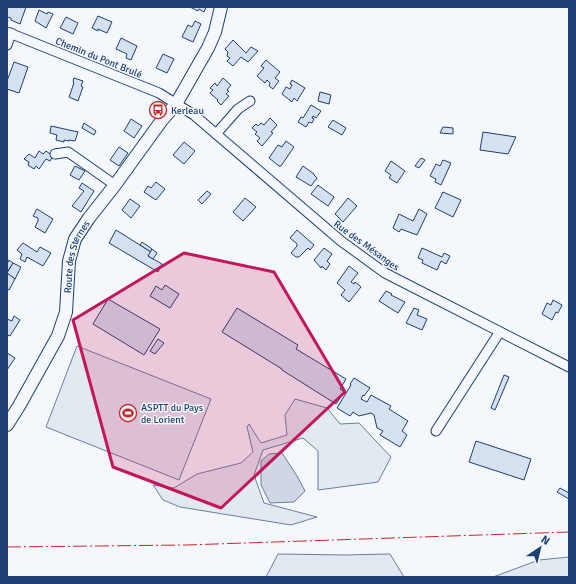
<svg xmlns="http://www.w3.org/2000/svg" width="576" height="584" viewBox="0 0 576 584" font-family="Signika,sans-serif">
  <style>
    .green { fill: #e3e9f0; stroke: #687fa3 }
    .water { fill: #cfd7e4; stroke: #687fa3 }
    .building { fill: #d5e0f0; stroke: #1d3f73 }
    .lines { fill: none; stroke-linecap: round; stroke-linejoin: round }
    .street-casing { stroke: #1d3f73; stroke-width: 11 }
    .secondary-casing { stroke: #1d3f73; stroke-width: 14 }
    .street { stroke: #f4f7fb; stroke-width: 9 }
    .secondary { stroke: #f4f7fb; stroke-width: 12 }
    .power { stroke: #c62828; stroke-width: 1; stroke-dasharray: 14 3 2 3; stroke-linecap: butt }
    .marked { fill: #c2185b; fill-opacity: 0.2; stroke: #c2185b; stroke-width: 3; stroke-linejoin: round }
    .labels { text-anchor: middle; stroke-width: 3; stroke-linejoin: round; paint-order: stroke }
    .street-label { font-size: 10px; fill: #1d3f73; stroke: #f4f7fb }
    .poi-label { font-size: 10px; fill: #1d3f73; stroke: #f4f7fb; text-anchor: start }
  </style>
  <rect width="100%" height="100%" fill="#f4f7fb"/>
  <g class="green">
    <polygon points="77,346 211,399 179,480 46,427"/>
    <polygon points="295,399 327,408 340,424 359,423 391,457 378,482 318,490 318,451 303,438 263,450 254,475 264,503 317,517 291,525 180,507 163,500 153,485 174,488 197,474 241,463 253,452 247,427 249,424 261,443 287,435 285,415"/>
    <polygon points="278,554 345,555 390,554 404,577 266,577"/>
    <polygon points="569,557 569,577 493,577 539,560"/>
  </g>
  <polygon class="water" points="282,453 297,476 305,491 294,502 270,503 261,485 261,461 269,454"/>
  <g class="building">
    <polygon points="7,7 26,7 20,24 11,20 11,18 7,17"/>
    <polygon points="190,7 206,7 204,12 199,9 198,11"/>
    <polygon points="39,10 47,14 48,12 53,14 46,28 35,21"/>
    <polygon points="98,16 112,22 107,33 98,29 98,31 92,28"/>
    <polygon points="66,17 78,23 73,34 60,28"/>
    <polygon points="195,21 201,24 193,42 182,37 188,25 192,27"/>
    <polygon points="121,38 137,46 131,60 126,58 127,54 116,49"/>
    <polygon points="233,40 246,53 251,47 258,51 248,62 241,57 233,66 227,61 230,58 227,56 228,52 225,49"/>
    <polygon points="163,54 174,59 167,73 156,68"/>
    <polygon points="266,60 280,72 275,78 279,81 273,89 269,86 270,83 267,80 265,83 257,76 264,68 261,66"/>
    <polygon points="14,62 28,67 19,93 7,89 7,81"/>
    <polygon points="74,78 83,81 81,86 83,87 78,101 69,97 74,83 73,82"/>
    <polygon points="223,78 231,85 227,90 229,91 226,94 229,96 221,105 217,101 218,100 210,93 213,90 210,88 215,83 217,86"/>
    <polygon points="292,80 305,88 297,101 294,98 292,102 282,94 286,87 290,89 292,85 290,84"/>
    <polygon points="320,92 331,95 329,104 318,101"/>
    <polygon points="311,105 321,111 316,118 313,116 312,118 314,119 312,123 309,122 306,127 298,122 301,117 303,118"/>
    <polygon points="270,118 277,125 271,132 273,133 262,146 257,141 260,138 255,134 257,132 252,128 256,124 258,126 261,123 264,125"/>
    <polygon points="131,119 142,126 134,138 124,131"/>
    <polygon points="333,120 346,128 342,135 328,127"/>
    <polygon points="84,123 96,131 94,135 82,128"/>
    <polygon points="51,126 78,132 75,141 69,140 69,141 64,140 64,142 56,140 57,135 50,133"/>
    <polygon points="443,127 453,128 453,134 440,133"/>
    <polygon points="483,132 516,137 508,154 480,150"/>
    <polygon points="286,141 294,147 281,166 279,166 269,158 278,145 282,147"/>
    <polygon points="184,142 195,151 184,164 173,155"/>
    <polygon points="119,147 128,153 119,166 110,160"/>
    <polygon points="39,151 43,154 46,151 53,156 50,161 46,159 39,169 36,166 34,169 28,165 29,162 24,159 29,154 35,158"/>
    <polygon points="421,158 425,160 419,168 415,166"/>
    <polygon points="443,160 451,163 441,185 435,182 436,179 430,176 436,164 440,166"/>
    <polygon points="391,161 405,171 397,183 389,178 391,175 385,171"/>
    <polygon points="75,166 85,171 79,180 70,175"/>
    <polygon points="303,166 314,174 314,175 317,178 311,186 296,177"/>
    <polygon points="156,182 165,189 156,200 144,192 148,186 151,188"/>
    <polygon points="82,183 94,191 81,212 72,206 84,191 79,188"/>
    <polygon points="318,185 334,197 328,206 311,194"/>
    <polygon points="207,191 211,194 202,204 198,200"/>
    <polygon points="443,192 461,200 453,217 435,208"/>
    <polygon points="245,198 256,207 243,221 233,212"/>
    <polygon points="348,198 357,206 343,222 335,214"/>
    <polygon points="130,199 140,206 131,218 122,210"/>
    <polygon points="37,209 53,219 45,233 35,227 38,221 38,218 33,216"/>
    <polygon points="419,209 427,214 417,235 401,229 399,232 393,228 399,214 413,221"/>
    <polygon points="116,230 151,252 148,256 162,264 158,272 109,243"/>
    <polygon points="297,230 314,245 310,250 308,248 299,257 296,257 291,253 297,246 297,244 290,238"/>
    <polygon points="142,242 152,249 151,252 140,245"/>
    <polygon points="23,243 37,252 40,247 51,253 43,266 27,257 25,262 20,259 22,254 17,250"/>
    <polygon points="324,248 332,254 327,261 330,264 326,270 322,266 321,268 314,260"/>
    <polygon points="422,248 442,257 444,253 450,256 446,264 441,261 437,270 422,263 423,260 418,258"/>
    <polygon points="152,249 157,253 153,259 148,256"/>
    <polygon points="9,260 13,263 7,273 7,264"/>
    <polygon points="13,263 21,267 15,279 7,273"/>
    <polygon points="349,266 358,273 351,282 354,284 355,282 361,287 349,302 341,295 345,290 337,283"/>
    <polygon points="7,273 15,279 9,290 7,289"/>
    <polygon points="165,285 179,294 170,308 150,296 156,286 162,290"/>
    <polygon points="386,291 392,294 391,295 405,302 398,313 379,301"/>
    <polygon points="108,299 160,329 144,355 93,324"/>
    <polygon points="553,300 562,305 558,313 556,312 552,320 542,314 547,303 551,305"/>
    <polygon points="237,308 298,345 296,349 346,379 340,389 344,392 336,404 282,370 282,369 222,332"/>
    <polygon points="414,308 419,310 417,315 427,319 422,330 406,323"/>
    <polygon points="14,316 20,320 10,336 7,335 7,319 12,321"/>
    <polygon points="158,339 164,343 155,354 150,351"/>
    <polygon points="7,353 15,358 7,370"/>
    <polygon points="504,375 509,377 495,410 491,408"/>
    <polygon points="354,378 370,388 364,396 363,395 361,399 367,402 371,395 391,406 389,409 408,421 402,431 407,435 400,447 380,435 383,431 377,428 374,415 371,413 359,416 353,412 350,416 337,408 351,385 350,384"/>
    <polygon points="476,441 531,459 524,480 469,462"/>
    <polygon points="560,488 569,493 569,499 557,492"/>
  </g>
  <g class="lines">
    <g class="street-casing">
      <g id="street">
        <polyline points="7,32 159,93 194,115 341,241 385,273 569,367"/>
        <polyline points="7,45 11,33"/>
        <polyline points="216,134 238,109 250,101"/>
        <polyline points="55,154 68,152 115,185"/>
        <polyline points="436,431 499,333"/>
      </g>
    </g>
    <g class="secondary-casing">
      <g id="secondary">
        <path id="s1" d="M7,425L19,406L58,336L66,312L69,261L75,239L89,218L115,185L162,120L176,104L208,48L215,32L221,7"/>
      </g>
    </g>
    <use href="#street" class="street"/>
    <use href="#secondary" class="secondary"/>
    <polyline class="power" points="7,547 186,545 569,532"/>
  </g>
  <path class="marked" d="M184,253L274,272L345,392L221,508L113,467L73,320Z"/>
  <defs>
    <g id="bus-ring" transform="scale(0.9)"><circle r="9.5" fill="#f4f7fb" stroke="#c62828" stroke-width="1.5"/><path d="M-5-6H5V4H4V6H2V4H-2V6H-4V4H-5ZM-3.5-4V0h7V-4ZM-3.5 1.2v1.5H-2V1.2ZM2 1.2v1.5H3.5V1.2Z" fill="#c62828"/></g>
    <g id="stadium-ring" transform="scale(0.9)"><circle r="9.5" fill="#f4f7fb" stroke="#c62828" stroke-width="1.5"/><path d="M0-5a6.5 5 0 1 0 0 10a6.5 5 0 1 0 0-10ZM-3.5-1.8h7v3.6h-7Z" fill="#c62828"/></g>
  </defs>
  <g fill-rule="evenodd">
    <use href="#bus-ring" x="158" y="110"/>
    <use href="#stadium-ring" x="128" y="413"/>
  </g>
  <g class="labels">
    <g class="street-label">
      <text transform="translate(99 57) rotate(22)" y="4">Chemin du Pont Brulé</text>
      <text transform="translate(367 245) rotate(36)" y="4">Rue des Mésanges</text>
      <text dy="4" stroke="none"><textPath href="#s1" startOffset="185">Route des Sternes</textPath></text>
    </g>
    <g class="poi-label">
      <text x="171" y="114">Kerleau</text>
      <text x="141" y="411">ASPTT du Pays<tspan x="141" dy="12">de Lorient</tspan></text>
    </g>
  </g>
  <rect width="576" height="584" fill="none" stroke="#1d3f73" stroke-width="16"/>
  <g transform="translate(540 548) rotate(35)" stroke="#f4f7fb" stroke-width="3" paint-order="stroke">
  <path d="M0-3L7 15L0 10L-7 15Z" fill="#1d3f73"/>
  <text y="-6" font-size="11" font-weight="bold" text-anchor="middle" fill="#1d3f73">N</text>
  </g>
</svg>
